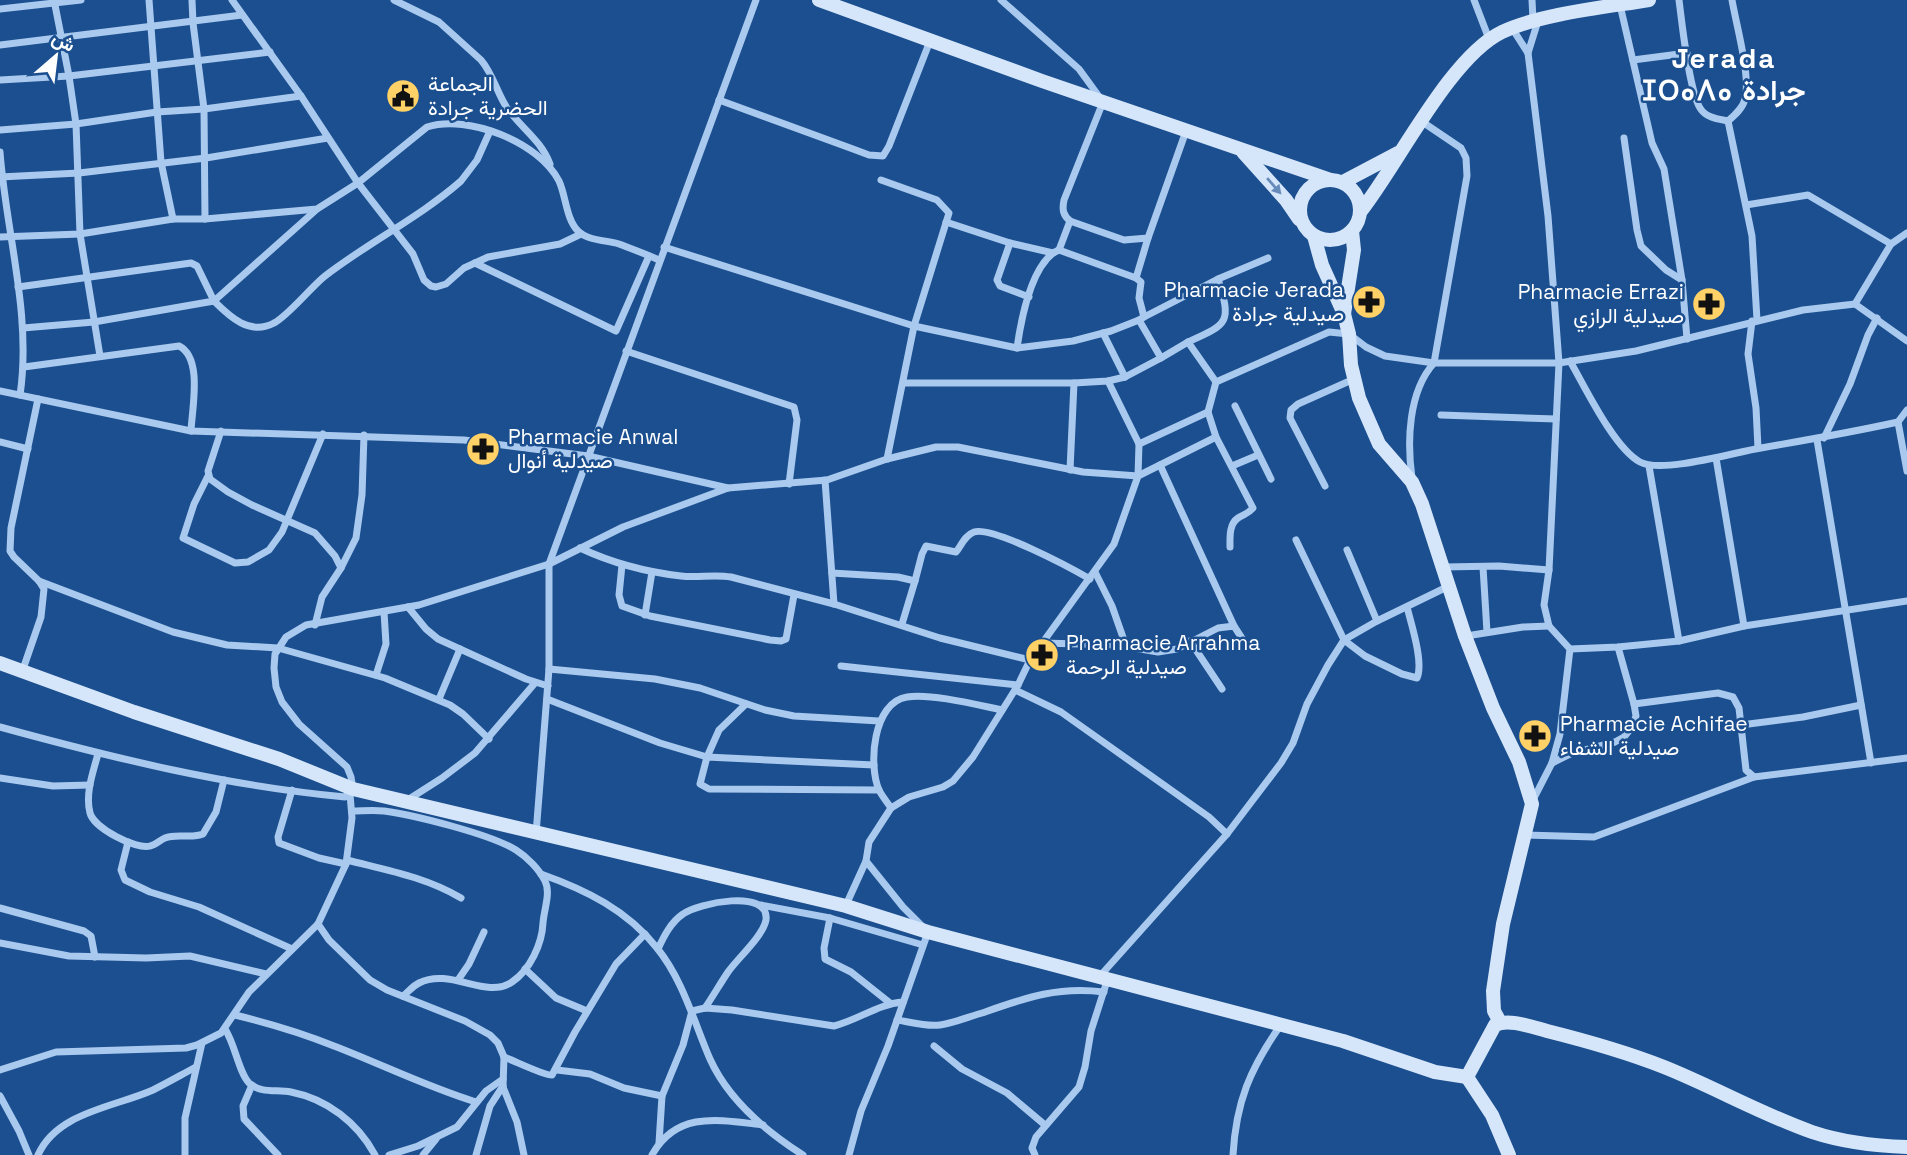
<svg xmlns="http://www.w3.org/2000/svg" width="1907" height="1155" viewBox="0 0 1907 1155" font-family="'Space Grotesk',Vazirmatn,'Noto Sans Tifinagh',sans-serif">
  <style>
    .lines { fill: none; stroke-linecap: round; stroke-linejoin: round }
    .street { stroke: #a9c9ee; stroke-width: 7 }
    .secondary { stroke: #d6e6fa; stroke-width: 14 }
    .oneway { fill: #668bba }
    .labels { text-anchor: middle; stroke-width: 5; stroke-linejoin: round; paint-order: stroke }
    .poi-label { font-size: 21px; fill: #fff; stroke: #1b4f8f; text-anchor: start }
    .district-label { font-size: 28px; font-weight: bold; letter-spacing: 2px; fill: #fff; stroke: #1b4f8f }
  </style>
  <rect width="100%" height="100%" fill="#1b4f8f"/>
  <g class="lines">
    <g class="street">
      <polyline points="54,0 69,76 76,124 80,234 100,356"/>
      <polyline points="149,0 161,162 173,219"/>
      <polyline points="192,0 193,23 204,109 205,219"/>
      <polyline points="232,0 301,96 358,183 413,254 424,280 431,286 436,287 446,284 464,268 488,257 560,244 581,234"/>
      <path d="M394,0L439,22L481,60C493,74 497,93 507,108C521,128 541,140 550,164"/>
      <path d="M1001,0L1079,69L1103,102L1064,200C1062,210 1063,215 1070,221L1124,240L1148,238L1186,131"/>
      <polyline points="1474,0 1489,39"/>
      <polyline points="1532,0 1533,20"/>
      <path d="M1679,0C1682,23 1689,90 1700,108C1706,118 1718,119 1728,121"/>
      <polyline points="1620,5 1652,143 1664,169 1682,280 1687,339"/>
      <polyline points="0,9 81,0"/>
      <polyline points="1512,28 1528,53 1548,216 1559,363 1549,570 1544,605 1549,626 1570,649 1560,734 1552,763 1533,800"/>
      <polyline points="0,45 242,15"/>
      <polyline points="1528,53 1538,21"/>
      <polyline points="1633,60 1687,53"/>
      <polyline points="0,80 69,76 270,52"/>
      <polyline points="719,100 853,149 869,155 883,156 889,146 930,41"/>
      <polyline points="1728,121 1752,236 1757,320"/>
      <path d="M1728,121C1735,115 1743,108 1745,99C1751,76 1736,24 1732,0"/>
      <polyline points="0,130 76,124 157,112 204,109 301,96"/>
      <polyline points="1624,138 1637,230 1641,246 1666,270 1682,280"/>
      <path d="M0,152C6,233 32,315 20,395"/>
      <polyline points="0,177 79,173 206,158 328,138"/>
      <polyline points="881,180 937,200 949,213 914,326 887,459"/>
      <polyline points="1746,205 1808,195 1891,244"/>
      <path d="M316,210L214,301C230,317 250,336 274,323C288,316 311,287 325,276C369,242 420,217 461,181L477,160L490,131"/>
      <polyline points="946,222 1010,243 1053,253 1059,250 1136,278 1141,282 1139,298 1144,317 1139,320 1161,358 1188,342 1216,382"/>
      <path d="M0,237L80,234L173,219H205L317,209L358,183L427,127C468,114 539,142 559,181C566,196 566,219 578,231C588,241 606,240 619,244C632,249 646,254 659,260"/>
      <polyline points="1010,243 997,280 1000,286 1029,297"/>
      <polyline points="664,247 914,326 1017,348 1073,341 1111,331 1139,320"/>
      <polyline points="1059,250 1070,221"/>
      <polyline points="475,263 616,331 649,256"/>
      <polyline points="1136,278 1148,238"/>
      <polyline points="18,287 191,263 197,266 214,301 94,322 23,328"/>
      <polyline points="1855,304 1907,341"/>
      <polyline points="1144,317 1218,279 1268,258"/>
      <polyline points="1752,321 1748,354 1756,408 1758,448"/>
      <polyline points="1103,333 1125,377"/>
      <path d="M1188,342C1228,324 1232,323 1218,279"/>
      <path d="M1017,348C1021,320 1030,271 1053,253"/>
      <polyline points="626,351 794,407 797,420 789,484"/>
      <path d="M1570,361C1585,387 1614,448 1640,462C1662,474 1735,452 1761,448C1807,440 1853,432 1898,422L1907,410"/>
      <path d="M24,367L179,346C203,358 192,408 191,431"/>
      <polyline points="903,383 1074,383 1108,381 1125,377 1161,358"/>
      <polyline points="0,391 191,431 464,440 588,456 728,488 827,480 887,459 936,447 958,447 1083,472 1138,476 1216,437 1208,412 1216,382 1329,332 1349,334 1366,347 1385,356 1434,363 1559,363 1636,351 1803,310 1855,304 1891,244 1907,233"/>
      <polyline points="1235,406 1271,479"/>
      <polyline points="1441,415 1556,419"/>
      <polyline points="1898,422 1907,471"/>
      <polyline points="221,431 208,471 210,479 228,492 252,505 315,533 335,556 341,568"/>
      <path d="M1216,437L1253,508C1248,514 1244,514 1238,518C1229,524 1230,537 1230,547"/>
      <polyline points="1824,438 1850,384 1868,335 1877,318"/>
      <polyline points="1817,440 1871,763"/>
      <polyline points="0,442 28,449"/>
      <polyline points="1139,444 1208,412"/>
      <polyline points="1716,458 1744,626"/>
      <polyline points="1160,465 1234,626"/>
      <polyline points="1232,466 1258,455"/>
      <polyline points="1649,466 1679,641"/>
      <polyline points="1070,470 1074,383"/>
      <polyline points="208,476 194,504 183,538 235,563 248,562 269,550 282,532 323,434"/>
      <path d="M1412,478C1407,442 1408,392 1434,363L1467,176L1466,158L1461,148L1421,121"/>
      <polyline points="825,480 834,604"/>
      <polyline points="1325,486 1290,418 1291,410 1298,404 1354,379"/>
      <path d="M1296,540L1344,640L1365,656L1402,674L1417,678C1424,663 1411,623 1407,607"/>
      <path d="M580,548C612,563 646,572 681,576C698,578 714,574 731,577L834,604L940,638L1030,660"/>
      <polyline points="1347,550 1377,621"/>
      <polyline points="622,565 619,595 622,606 650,616 770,640 781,641 786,639 794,595"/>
      <polyline points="1444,567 1499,566 1549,570"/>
      <polyline points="1483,567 1487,632"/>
      <polyline points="1095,572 1112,606 1126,646"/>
      <path d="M832,573L898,577L915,581L922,554L926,546L956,552C961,546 965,535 974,532C993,526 1071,568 1090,579"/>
      <polyline points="39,581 173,632 227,645 278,648 385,678 450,705 463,714 489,739"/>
      <polyline points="408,607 426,629 438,639 526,679 548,686"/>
      <polyline points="645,615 652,572"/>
      <polyline points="902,624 915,581"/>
      <polyline points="315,625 322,597 341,568 356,538 362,495 364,435"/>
      <polyline points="1466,636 1523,627 1549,626"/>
      <polyline points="1190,641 1222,689"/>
      <polyline points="1042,643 1117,645 1158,652 1177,649 1218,628 1234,626 1247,646"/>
      <polyline points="1570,649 1618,647 1679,641 1744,626 1907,601"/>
      <polyline points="841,666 1018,685"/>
      <polyline points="549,669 655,679 700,688 765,710 794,716 879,721"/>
      <polyline points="22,672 41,617 44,589 39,581 14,557 10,551 11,528 38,399"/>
      <polyline points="376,675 386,644 384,612"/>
      <polyline points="1015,690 1061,712 1209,817 1227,834 1281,763 1293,743 1307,704 1328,665 1344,640 1377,621 1447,587"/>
      <polyline points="439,699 460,649"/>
      <polyline points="547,699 660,743 707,757 719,730 746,704"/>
      <polyline points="1634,704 1718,693 1733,697 1739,708 1746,770 1754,777 1907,758"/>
      <polyline points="1741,725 1803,717 1861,705"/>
      <path d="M0,727C113,758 227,786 345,797L353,789L351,777L347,767L299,724L282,702L276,687L274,668L275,654L286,637L306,625L419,605L549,564L623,527L728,488"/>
      <path d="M98,754C93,772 85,794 90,813C94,828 136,850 150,846C156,845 160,840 165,838C177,833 191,839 203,834L216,812L224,780"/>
      <polyline points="1552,763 1570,754 1615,742 1624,737 1632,727 1636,716 1634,704 1618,647"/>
      <polyline points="874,765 707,757 700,784 709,789 879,790"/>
      <polyline points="0,778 53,786 90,785"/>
      <polyline points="292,790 278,837 279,843 319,858 346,864"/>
      <polyline points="406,801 442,778 475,753 535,683"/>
      <path d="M891,808C887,802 882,796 879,790C868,765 873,702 907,697C930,693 978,705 1002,710"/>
      <path d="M352,811C362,811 373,810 384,811C414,815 490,834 516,850C527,857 539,869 545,881C551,893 544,909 543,923C542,944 530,970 512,982C485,1000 451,967 419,983C413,986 408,992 403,996"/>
      <polyline points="536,834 549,669 549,564 756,0"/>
      <polyline points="1525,835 1594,837 1754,777"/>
      <polyline points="128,842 121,870 125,880 150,892 199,907 292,949"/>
      <path d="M347,860C386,870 426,877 461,898"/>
      <path d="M541,874C586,890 627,910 657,948C683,980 694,1022 710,1059C728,1099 767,1132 803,1155"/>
      <polyline points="761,905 830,918 923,945"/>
      <polyline points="846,905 866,861"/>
      <polyline points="0,908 84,931 91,936 95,957"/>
      <polyline points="830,918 824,948 825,959 851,972 890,1003"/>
      <polyline points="318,924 329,940 370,980 387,990 465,1021 490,1035 498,1043 504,1057 503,1087 517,1122 524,1155"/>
      <polyline points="0,943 69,956 146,958 190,956 266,974"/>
      <path d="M658,949C664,936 671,922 683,914C698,903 770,888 766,920C763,936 738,958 728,972C720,984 713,996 705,1008"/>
      <polyline points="525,969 556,998 587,1011"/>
      <polyline points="1100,976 1227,834"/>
      <polyline points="458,980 469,964 484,932"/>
      <path d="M235,1015C268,1023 302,1033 334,1046C381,1064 427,1087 476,1102"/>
      <path d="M897,1020C911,1022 925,1027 940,1025C954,1023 968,1017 982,1013C1025,998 1057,986 1104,992"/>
      <path d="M225,1029C235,1044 239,1073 249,1083C261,1094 277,1089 291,1092C327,1099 358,1123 375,1155"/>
      <polyline points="934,1046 962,1069 1007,1093 1045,1125"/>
      <path d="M504,1057C515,1061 545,1076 552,1075L575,1032L616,964L645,934"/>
      <polyline points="0,1070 56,1052 186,1048 197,1045 221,1033 249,992 318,924 346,864 352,818 350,794"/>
      <polyline points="557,1070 590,1074 624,1088 662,1096"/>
      <polyline points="252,1085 243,1106 244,1119 278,1155"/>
      <polyline points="0,1096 19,1131 29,1155"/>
      <path d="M659,1143L662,1096L683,1045L692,1011L705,1008L732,1010L834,1026C858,1020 878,1004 903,1002"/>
      <path d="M38,1155C57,1112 115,1107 153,1090C167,1083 181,1075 196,1067"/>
      <polyline points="185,1155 185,1118 202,1043"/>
      <polyline points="389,1155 418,1146 457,1127 486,1091 503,1079"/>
      <polyline points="423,1155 436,1139"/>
      <polyline points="476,1155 490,1106 503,1086"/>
      <path d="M652,1155C677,1110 720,1120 763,1125"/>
      <polyline points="849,1155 861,1111 888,1046 928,932 903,907 866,861 869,842 891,808 909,797 943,787 953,781 973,757 1018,685 1030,660 1114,544 1138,476 1139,444 1108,381"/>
      <polyline points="1035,1155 1032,1148 1036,1137 1079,1087 1085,1067 1091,1031 1108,978"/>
      <path d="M1233,1155C1236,1102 1250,1069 1280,1026"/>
    </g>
    <g class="secondary">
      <polyline points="819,0 1042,81 1331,180"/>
      <polyline points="1243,152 1286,200 1299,219"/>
      <circle cx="1330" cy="210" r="30"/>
      <polyline points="1343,182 1398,153"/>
      <path d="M1361,211C1398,164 1450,57 1502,32C1540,14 1607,7 1649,0"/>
      <polyline points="1314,236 1322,265 1344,314 1349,334 1351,365 1359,398 1379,444 1412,482 1422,504 1465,636 1493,708 1519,762 1532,804 1503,924 1493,991 1494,1011 1500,1022"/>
      <polyline points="1344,314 1354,250 1352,231"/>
      <path d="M0,663L134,712L279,759L353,789L846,906L928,932L1343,1041L1435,1072L1467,1077L1495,1025C1508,1018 1532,1027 1547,1031C1587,1041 1626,1052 1664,1067C1714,1087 1761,1114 1812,1132C1842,1142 1875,1146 1907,1147"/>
      <polyline points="1467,1077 1492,1115 1509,1155"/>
    </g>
  </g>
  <defs><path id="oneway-solid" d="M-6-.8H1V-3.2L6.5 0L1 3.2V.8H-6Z" transform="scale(1.75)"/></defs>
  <use class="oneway" href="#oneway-solid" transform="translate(1274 186) rotate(49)"/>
  <defs>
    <g id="civic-disc" transform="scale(1.75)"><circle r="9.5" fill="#ffd166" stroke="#1b4f8f"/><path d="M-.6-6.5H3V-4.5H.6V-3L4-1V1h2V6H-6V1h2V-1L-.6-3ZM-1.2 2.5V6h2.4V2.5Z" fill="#111"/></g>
    <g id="pharmacy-disc" transform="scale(1.75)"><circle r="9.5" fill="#ffd166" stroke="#1b4f8f"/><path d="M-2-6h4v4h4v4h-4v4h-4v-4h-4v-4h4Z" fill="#111"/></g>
  </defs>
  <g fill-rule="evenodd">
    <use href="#civic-disc" x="403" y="96"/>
    <use href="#pharmacy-disc" x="1369" y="302"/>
    <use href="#pharmacy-disc" x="1709" y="304"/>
    <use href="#pharmacy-disc" x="483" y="449"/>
    <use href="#pharmacy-disc" x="1042" y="655"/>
    <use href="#pharmacy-disc" x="1535" y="736"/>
  </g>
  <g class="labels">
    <g class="poi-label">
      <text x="428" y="91">الجماعة<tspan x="428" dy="24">الحضرية جرادة</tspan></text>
      <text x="1344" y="297" text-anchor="end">Pharmacie Jerada<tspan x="1344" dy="24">صيدلية جرادة</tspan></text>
      <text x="1684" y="299" text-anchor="end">Pharmacie Errazi<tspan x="1684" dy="24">صيدلية الرازي</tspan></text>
      <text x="508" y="444">Pharmacie Anwal<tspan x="508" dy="24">صيدلية أنوال</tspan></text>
      <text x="1066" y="650">Pharmacie Arrahma<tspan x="1066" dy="24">صيدلية الرحمة</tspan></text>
      <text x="1560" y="731">Pharmacie Achifae<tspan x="1560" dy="24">صيدلية الشفاء</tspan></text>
    </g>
    <g class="district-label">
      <text x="1724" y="68">Jerada<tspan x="1724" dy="32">ⵊⵔⴰⴷⴰ جرادة</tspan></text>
    </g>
  </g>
  <g transform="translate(56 56) rotate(28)" stroke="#1b4f8f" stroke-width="5" paint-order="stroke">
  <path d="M0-5L12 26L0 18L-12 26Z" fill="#ffffff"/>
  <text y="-10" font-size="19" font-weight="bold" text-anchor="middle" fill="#ffffff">ش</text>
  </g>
</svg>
